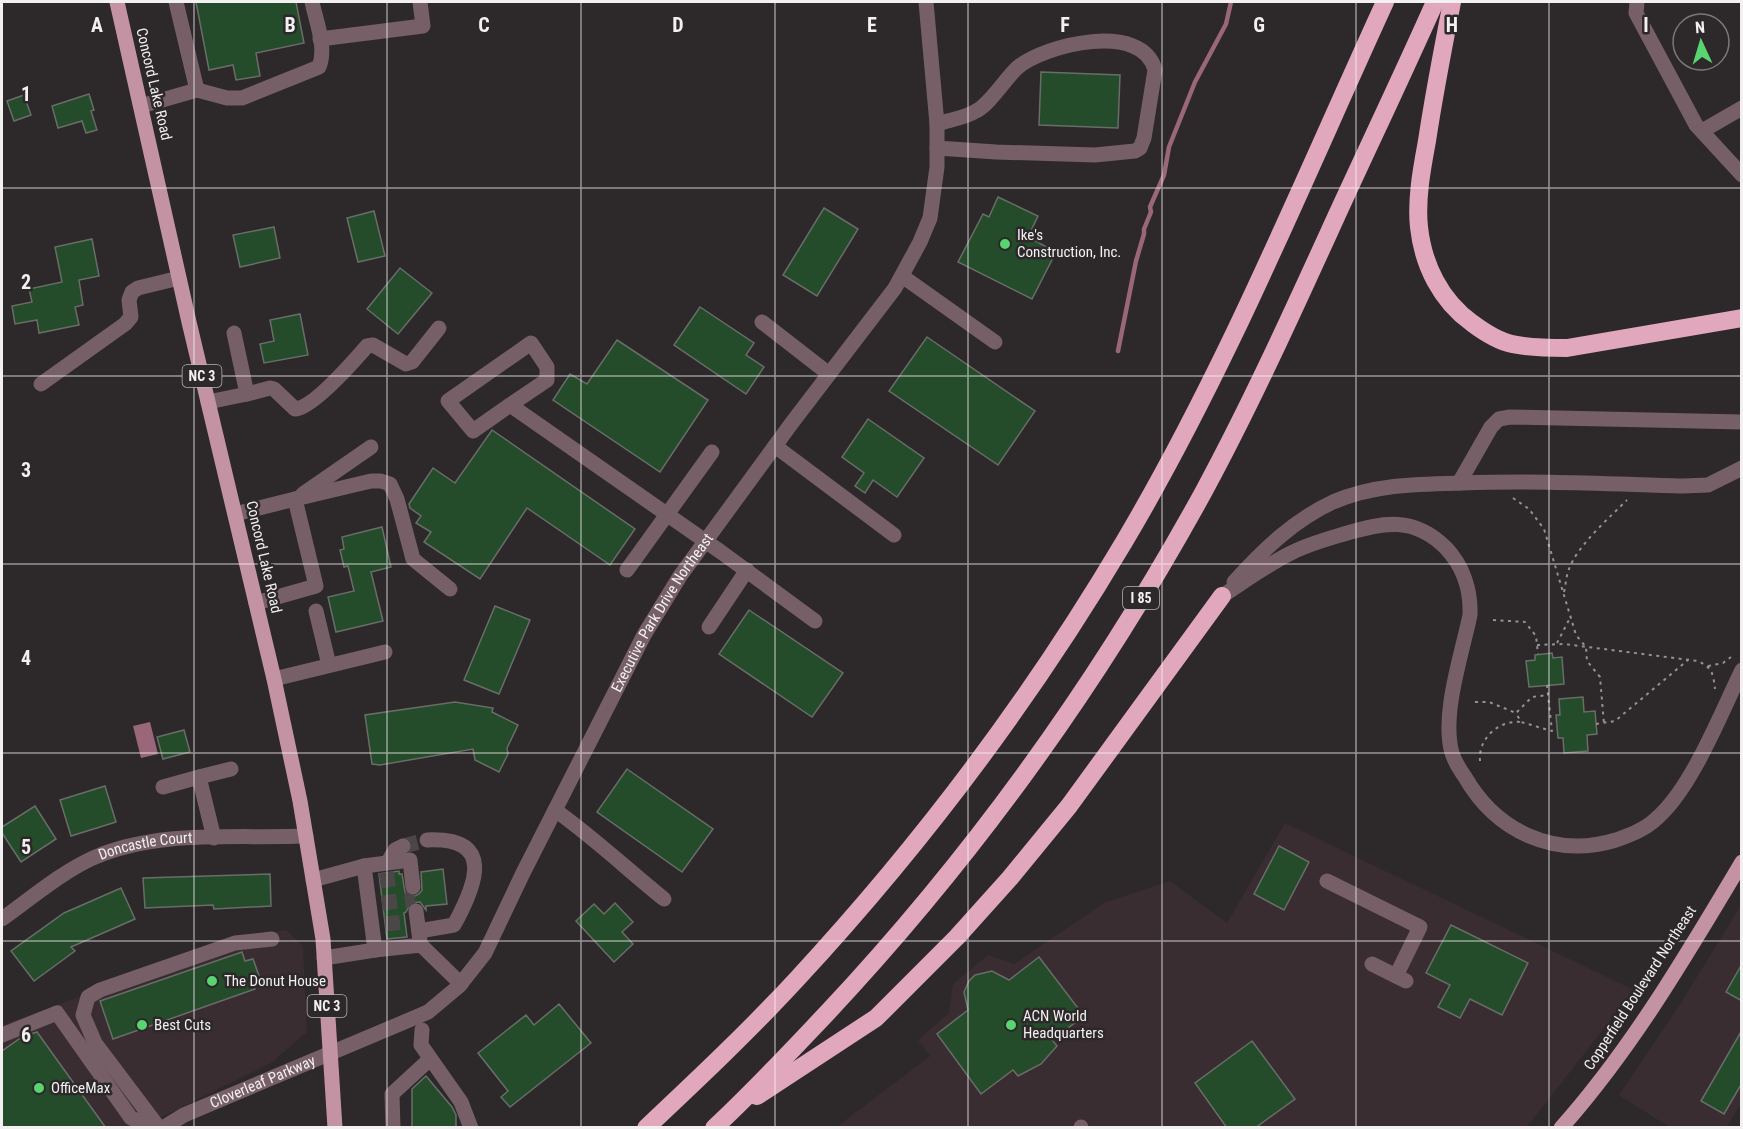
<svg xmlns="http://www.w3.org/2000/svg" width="1743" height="1129" viewBox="0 0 1743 1129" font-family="'Roboto Condensed',sans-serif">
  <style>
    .built { fill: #392d31 }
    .water { fill: #9a6679 }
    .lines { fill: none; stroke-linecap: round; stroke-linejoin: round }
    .stream { stroke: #9a6679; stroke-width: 4.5 }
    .building { fill: #244c2a; stroke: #696d69; stroke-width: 1.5 }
    .minor-tunnel { stroke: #4b4647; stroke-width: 15; stroke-dasharray: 15 8; stroke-linecap: butt }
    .path { stroke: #959192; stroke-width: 2; stroke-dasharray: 3 4.5; stroke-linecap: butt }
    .minor { stroke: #765f67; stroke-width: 15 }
    .major { stroke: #c393a4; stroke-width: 15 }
    .highway { stroke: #e1a8bd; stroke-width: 18 }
    .grid { fill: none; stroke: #f3f0f1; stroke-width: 1.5; stroke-opacity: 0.55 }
    .poi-dot { fill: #58d570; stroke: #2d2829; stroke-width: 2 }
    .labels { text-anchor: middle; stroke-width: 5; stroke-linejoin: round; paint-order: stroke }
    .shield { fill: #2d2829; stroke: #b8b4b5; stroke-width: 1.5 }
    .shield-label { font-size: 14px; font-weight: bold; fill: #f3f0f1 }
    .street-label { font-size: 15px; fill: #f3f0f1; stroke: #2d2829 }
    .poi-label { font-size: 15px; fill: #f3f0f1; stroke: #2d2829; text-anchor: start }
    .grid-label { font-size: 20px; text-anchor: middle; font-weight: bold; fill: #f3f0f1; stroke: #2d2829; stroke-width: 5; stroke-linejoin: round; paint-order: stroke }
  </style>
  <rect width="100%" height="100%" fill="#2d2829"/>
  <g class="built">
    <polygon points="1285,823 1634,990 1527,1127 835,1128 930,1056 918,1040 949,1013 953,984 988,955 1014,964 1104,903 1170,881 1227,923"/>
    <polygon points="1741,905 1741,1103 1727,1127 1669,1127 1619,1095 1681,1003"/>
    <polygon points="286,930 303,946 307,1032 271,1063 162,1117 148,1127 2,1128 2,1025 235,940"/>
  </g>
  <polygon class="water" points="150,722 158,754 141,758 133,726"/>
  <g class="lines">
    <polyline class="stream" points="1118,351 1136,261 1144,234 1144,229 1151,212 1150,207 1164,175 1169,147 1195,82 1226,24 1231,2"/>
  </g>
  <g class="building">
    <polygon points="196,2 296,2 304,43 256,53 260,76 236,80 233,65 209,70"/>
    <polygon points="1041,72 1120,75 1118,128 1039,125"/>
    <polygon points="89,94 94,110 91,111 97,130 86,133 82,121 58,128 52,106"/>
    <polygon points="24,95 31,115 14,121 7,101"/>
    <polygon points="998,197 1038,216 1028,237 1056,252 1032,299 958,262 983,214 989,217"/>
    <polygon points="824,208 858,229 817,296 783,275"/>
    <polygon points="374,211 385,256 358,262 347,218"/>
    <polygon points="274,227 280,258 240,267 233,235"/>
    <polygon points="92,239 99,276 79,280 83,305 75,307 79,325 39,333 37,320 15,324 12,306 32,302 29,289 62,282 55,247"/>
    <polygon points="400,268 432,293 398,334 367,309"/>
    <polygon points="700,307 754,343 746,355 764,367 746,394 674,345"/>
    <polygon points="300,314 308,355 264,363 260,344 274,341 270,320"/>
    <polygon points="927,337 1035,411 998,465 889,391"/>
    <polygon points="617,340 708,400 660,472 553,400 570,374 587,384"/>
    <polygon points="868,419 924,458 897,497 873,480 865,493 855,486 864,473 842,457"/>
    <polygon points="492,430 635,529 610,565 527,508 480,579 424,542 431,532 416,523 421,516 410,508 409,504 433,468 455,483"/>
    <polygon points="382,527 391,567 371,572 383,621 336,632 328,597 354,591 348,566 344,567 340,550 344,549 342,537"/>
    <polygon points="495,606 530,620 499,694 464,680"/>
    <polygon points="749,610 843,673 812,717 719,654"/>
    <polygon points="1552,653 1553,658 1562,657 1564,684 1529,687 1526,661 1535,660 1535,655"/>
    <polygon points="1583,697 1584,712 1595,711 1597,734 1587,735 1588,751 1564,753 1563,738 1558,738 1556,715 1560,715 1559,699"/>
    <polygon points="455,702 493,708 492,712 518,725 507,748 508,754 499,772 475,760 473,749 380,765 372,764 365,715"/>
    <polygon points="184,730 190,752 163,759 157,737"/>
    <polygon points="627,769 713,829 682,872 597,812"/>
    <polygon points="105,786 116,822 71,836 60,800"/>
    <polygon points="35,806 56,839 21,862 2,833 2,827"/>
    <polygon points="1279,846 1309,862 1284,910 1254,894"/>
    <polygon points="443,869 447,904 426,906 426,910 420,902 411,903 406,912 404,913 407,937 387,939 379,874 399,871 399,874 402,874 405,892 413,897 419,894 422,890 421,872"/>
    <polygon points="270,874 271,906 214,909 213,905 145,908 143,878"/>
    <polygon points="121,888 135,919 71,947 75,951 34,981 11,951 64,913"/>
    <polygon points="615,903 633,922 622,932 633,944 614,962 576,921 594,904 604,914"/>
    <polygon points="1451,925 1528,963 1502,1015 1470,999 1460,1018 1438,1007 1450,985 1426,973"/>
    <polygon points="242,952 245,961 253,959 262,984 254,986 255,989 113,1039 100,1001"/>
    <polygon points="1039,957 1084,1016 1052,1040 1057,1046 1041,1064 1018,1076 1013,1070 981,1094 937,1034 968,1010 964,992 969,981 975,975 992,971 1009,980"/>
    <polygon points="1742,964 1742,1001 1726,992"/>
    <polygon points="559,1004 591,1043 510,1107 501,1097 508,1091 478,1053 526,1015 534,1025"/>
    <polygon points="1742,1030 1742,1083 1724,1114 1701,1101"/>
    <polygon points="37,1032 106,1128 2,1128 2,1051 22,1037"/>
    <polygon points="1252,1041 1295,1099 1255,1128 1227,1128 1195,1083"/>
    <polygon points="426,1076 452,1107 456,1115 456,1128 412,1128 412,1089"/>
  </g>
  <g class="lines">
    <g class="minor-tunnel">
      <polyline points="403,846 427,840"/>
      <polyline points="380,881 400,878"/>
      <polyline points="382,903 415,899"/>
      <polyline points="385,924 405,922"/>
    </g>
    <g class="path">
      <polyline points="1513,498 1529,509 1544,529 1576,635 1586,647 1587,661 1600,677 1604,724"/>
      <path d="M1564,592C1566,584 1566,576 1569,569C1577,546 1610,517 1627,500"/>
      <polyline points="1493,620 1525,622 1536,636 1538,654"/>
      <polyline points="1557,643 1571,616"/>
      <path d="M1537,645L1564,644L1698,661C1713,668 1713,674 1715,689"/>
      <polyline points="1708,666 1723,663 1731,657"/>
      <polyline points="1547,685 1552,731 1521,722 1516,713 1532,697 1548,695"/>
      <polyline points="1475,702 1489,702 1516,713"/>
      <polyline points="1596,724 1615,721 1688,660"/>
      <path d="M1480,761C1478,738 1499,720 1521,722"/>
    </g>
    <g class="minor">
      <polyline points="176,2 197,90"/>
      <polyline points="1637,2 1636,13 1696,125 1742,175"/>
      <polyline points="320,39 423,26 420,2"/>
      <path d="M141,106L197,90L227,98H242L319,67C327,48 316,21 312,2"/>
      <path d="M937,124C949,120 965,118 976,111C990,104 1005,79 1017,68C1045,44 1143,21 1155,70L1144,138L1140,148L1135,151L1095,155L996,152L937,148"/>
      <polyline points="1702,131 1742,108"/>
      <polyline points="902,276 995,342"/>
      <polyline points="762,322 829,374"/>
      <polyline points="41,384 125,324 131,317 129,300 132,292 138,288 179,278"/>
      <path d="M247,394L270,388L274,389L295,409C313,408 354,361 367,346L373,345L406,364L412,362L439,328"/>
      <polyline points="208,402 247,394 234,333"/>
      <polyline points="510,405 547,380 547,367 531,343 448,401 473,431 510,405 721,552 815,621"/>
      <polyline points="775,446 894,535"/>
      <polyline points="1459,483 1491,427 1499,419 1510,417 1742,422"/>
      <polyline points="303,494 371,447"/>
      <polyline points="295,499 371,481 381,481 390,484 397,499 413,559 450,589"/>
      <polyline points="235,514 295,499 316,586 256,603"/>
      <polyline points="627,570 712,452"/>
      <path d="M1234,582C1263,550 1294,520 1333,502C1375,484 1419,484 1463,483C1537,480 1610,484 1683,486L1708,485L1742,468"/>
      <path d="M1222,596C1245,581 1268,564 1293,552C1309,544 1327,539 1344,534C1384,522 1414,516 1446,548C1463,566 1471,590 1470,615C1462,654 1441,715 1452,753C1455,762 1460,770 1465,777C1496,831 1554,859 1616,840C1630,835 1644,830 1656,819C1692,788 1720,715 1742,670"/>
      <polyline points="316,611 329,665"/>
      <polyline points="709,627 747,570"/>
      <polyline points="274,679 385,652"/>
      <polyline points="163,787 199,777"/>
      <path d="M555,810C593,837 627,869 664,899"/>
      <polyline points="214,838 199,777 231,769"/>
      <polyline points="388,862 395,850 403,846"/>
      <polyline points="364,866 410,860 413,887"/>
      <polyline points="313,880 364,866 375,950 324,958"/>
      <polyline points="1327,881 1420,927 1396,976 1406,981"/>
      <polyline points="416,911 420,941"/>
      <path id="s1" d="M2,919C30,899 62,872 93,858C159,829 236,839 306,836"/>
      <path d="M419,931L454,925C476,885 496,837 427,840"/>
      <polyline points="375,950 421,945 461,984"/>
      <polyline points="1372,964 1396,976"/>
      <polyline points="422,1030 421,1045 461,1102 471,1128"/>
      <polyline points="2,1035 57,1013 131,1118 157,1128"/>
      <polyline points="1081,1127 1081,1128"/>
      <polyline points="159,1128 95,1043 83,1015 88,997 100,990 235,943 272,939"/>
      <path id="s2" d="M163,1128L184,1115L428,1012L459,986L485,953L523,873L644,635L680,576L791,424L895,288L920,242L930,218L937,167V124L926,2"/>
      <polyline points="393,1128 392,1094 430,1059"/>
    </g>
    <g class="major">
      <polyline points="117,2 189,322 274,679 300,801 323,939 335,1128"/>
      <path d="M1561,1128C1633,1047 1687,954 1742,862"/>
    </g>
    <g class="highway">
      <path d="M1452,2C1443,48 1434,94 1427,141C1422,168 1416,199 1419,227C1423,265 1441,301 1472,323C1484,332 1498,341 1512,344C1530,348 1549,348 1567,348L1742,318"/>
      <polyline points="757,1096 876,1018 957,937 1010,878 1069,806 1222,596"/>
      <path d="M646,1128C698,1079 749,1031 797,979C920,846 1031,699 1124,542C1226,370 1302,183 1385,2"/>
      <path d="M714,1128C754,1091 791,1051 828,1012C974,856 1101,679 1204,491C1252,402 1294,309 1336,217C1369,145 1403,74 1435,2"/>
    </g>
  </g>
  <path class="grid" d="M194,2V1128M387,2V1128M581,2V1128M775,2V1128M968,2V1128M1162,2V1128M1356,2V1128M1549,2V1128M2,188H1742M2,376H1742M2,564H1742M2,753H1742M2,941H1742"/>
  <g class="poi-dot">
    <circle cx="1005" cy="244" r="6"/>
    <circle cx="212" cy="981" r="6"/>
    <circle cx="142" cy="1025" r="6"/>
    <circle cx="1011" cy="1025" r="6"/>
    <circle cx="39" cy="1088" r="6"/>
  </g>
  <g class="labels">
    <g class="shield">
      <rect x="182.5" y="365" width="39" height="22" rx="4.5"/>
      <rect x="1123" y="587" width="36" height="22" rx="4.5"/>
      <rect x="307.5" y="995" width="39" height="22" rx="4.5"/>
    </g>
    <g class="shield-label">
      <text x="202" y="381">NC 3</text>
      <text x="1141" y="603">I 85</text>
      <text x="327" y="1011">NC 3</text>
    </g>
    <g class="street-label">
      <text transform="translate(154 84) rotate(77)" y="5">Concord Lake Road</text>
      <text transform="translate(264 557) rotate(77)" y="5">Concord Lake Road</text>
      <text dy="5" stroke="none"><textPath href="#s2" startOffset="756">Executive Park Drive Northeast</textPath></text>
      <text dy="5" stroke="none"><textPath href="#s1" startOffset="164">Doncastle Court</textPath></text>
      <text transform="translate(1640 988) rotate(-57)" y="5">Copperfield Boulevard Northeast</text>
      <text dy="5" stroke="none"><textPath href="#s2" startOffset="110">Cloverleaf Parkway</textPath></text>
    </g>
    <g class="poi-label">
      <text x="1017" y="240">Ike's<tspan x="1017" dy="17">Construction, Inc.</tspan></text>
      <text x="224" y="986">The Donut House</text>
      <text x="1023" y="1021">ACN World<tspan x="1023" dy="17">Headquarters</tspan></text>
      <text x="154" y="1030">Best Cuts</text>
      <text x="51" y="1093">OfficeMax</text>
    </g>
  </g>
  <g class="grid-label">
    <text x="97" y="32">A</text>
    <text x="290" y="32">B</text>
    <text x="484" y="32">C</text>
    <text x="678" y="32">D</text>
    <text x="872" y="32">E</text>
    <text x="1065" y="32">F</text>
    <text x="1259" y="32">G</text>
    <text x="1452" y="32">H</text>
    <text x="1646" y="32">I</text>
    <text x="26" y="101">1</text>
    <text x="26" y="289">2</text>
    <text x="26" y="477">3</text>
    <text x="26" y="665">4</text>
    <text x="26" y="854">5</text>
    <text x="26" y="1042">6</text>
  </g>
  <rect width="1743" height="1129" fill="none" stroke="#f3f0f1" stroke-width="6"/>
  <g transform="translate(1701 42) rotate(356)"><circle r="28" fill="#2d2829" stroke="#7c7879" stroke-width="1.5"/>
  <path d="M0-4.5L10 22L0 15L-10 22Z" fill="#58d570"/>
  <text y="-9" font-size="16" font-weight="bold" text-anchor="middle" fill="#f3f0f1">N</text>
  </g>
</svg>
